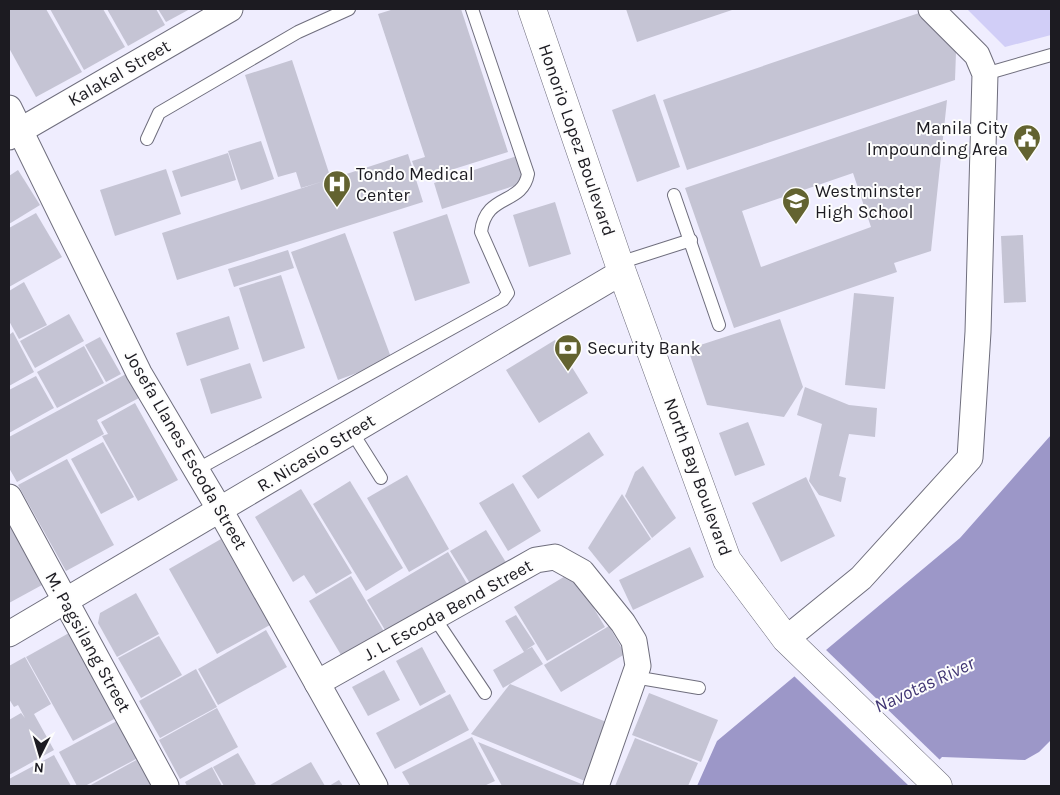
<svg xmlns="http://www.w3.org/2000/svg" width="1060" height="795" viewBox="0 0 1060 795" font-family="Karla,sans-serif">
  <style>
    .green { fill: #d1cef7 }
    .water { fill: #9c97c8 }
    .pier { fill: #efedfe }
    .building { fill: #c5c4d4; fill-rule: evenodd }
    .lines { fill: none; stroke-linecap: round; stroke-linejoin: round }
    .lane-casing { stroke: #6f6e7d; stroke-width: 14 }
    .street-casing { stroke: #6f6e7d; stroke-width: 27 }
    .secondary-casing { stroke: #6f6e7d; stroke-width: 29 }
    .lane { stroke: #fff; stroke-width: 12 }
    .street { stroke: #fff; stroke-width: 25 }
    .secondary { stroke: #fff; stroke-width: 28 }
    .labels { text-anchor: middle; stroke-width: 4; stroke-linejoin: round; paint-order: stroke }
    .street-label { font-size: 18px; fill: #1c1b21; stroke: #fdfdfd }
    .poi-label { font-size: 18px; fill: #1c1b21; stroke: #fdfdfd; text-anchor: start }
    .water-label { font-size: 19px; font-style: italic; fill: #413674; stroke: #fdfdfd }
  </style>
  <rect width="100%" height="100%" fill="#efedfe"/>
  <polygon class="green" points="967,9 1051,9 1051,35 1005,47"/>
  <polygon class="water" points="1051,435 1051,740 1039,752 1025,760 942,757 915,786 697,786 717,741 960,538"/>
  <polygon class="pier" points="824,648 940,760 916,786 909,786 794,676"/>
  <g class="building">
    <polygon points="9,9 46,9 82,72 36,97 9,48"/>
    <polygon points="50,9 103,9 125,47 84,70"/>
    <polygon points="107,9 156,9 165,25 128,46"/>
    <polygon points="158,9 190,9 166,22"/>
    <polygon points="394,9 461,9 508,152 419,180 412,161 425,157 378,14"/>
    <polygon points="626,9 735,9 637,42"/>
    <polygon points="919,13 956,52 955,80 687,170 663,100"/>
    <polygon points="292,60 331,179 408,154 423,202 177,280 162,233 324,181 301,188 296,172 278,177 245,75"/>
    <polygon points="655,94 680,167 637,182 612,110"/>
    <path d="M947,100L931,251L894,263L897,272L734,328L685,188ZM853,173L871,227L761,267L742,211Z"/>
    <polygon points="261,141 274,179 241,190 228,151"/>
    <polygon points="228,153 236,180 181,197 172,171"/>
    <polygon points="517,156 526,182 442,209 434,183"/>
    <polygon points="166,169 181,214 115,236 100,190"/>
    <polygon points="18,170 40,205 9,224 9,176"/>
    <polygon points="555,202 571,254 529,267 513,215"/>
    <polygon points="36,213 62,257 9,287 9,228"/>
    <polygon points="447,214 470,283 415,301 393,232"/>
    <polygon points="345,233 392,360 338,380 291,252"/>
    <polygon points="1023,235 1026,302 1004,303 1001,236"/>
    <polygon points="288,250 294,268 234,287 228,269"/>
    <polygon points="281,275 305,348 263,362 239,288"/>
    <polygon points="24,282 47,325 19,339 9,321 9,291"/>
    <polygon points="854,293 894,297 885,389 845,385"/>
    <polygon points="69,314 84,341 35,368 20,341"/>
    <polygon points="229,316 239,349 187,366 176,333"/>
    <polygon points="780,319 803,387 784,417 707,405 688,349"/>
    <polygon points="13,332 34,372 9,386 9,335"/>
    <polygon points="100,337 121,374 106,382 85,345"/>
    <polygon points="555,340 588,393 539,423 506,370"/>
    <polygon points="84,346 104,383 57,408 37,372"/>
    <polygon points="250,363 262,398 211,414 200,379"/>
    <polygon points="126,374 139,398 97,420 104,434 17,482 9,468 9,437"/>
    <polygon points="36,376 54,408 9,433 9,390"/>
    <polygon points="805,387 849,405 877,408 875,437 849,434 839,476 846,478 841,502 819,495 809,481 822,424 797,415"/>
    <polygon points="135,403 178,480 138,501 102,436 108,434 101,422"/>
    <polygon points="748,422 765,465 735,476 719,433"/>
    <polygon points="589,432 604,455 538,499 522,476"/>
    <polygon points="103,442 134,497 101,514 71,459"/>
    <polygon points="67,459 114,545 66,571 18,485"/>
    <polygon points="643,466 676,518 652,538 625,496 635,472"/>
    <polygon points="407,475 449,549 409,572 367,498"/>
    <polygon points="806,477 835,536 781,562 752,503"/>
    <polygon points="350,481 403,568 366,591 313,504"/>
    <polygon points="513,483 541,531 508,551 479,503"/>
    <polygon points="301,489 352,573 316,594 304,575 293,582 255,517"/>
    <polygon points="622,494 651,539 609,574 588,548"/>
    <polygon points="9,524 42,585 9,603"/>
    <polygon points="486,530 507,564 471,585 450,551"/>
    <polygon points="221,539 270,625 217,654 169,569"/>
    <polygon points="690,547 704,577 633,610 619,580"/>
    <polygon points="448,552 469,587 388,635 367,600"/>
    <polygon points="572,572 605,627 547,661 514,607"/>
    <polygon points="351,576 386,635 344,660 309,601"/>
    <polygon points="136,593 159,634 117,657 98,623 100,613"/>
    <polygon points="516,615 535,644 526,650 532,647 543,664 503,688 493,670 524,652 505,621"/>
    <polygon points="609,626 625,654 561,692 544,665"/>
    <polygon points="266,630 287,667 218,705 198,669"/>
    <polygon points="69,633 116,718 73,741 26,657"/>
    <polygon points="159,636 182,675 141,698 118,658"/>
    <polygon points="422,647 446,692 420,706 396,661"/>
    <polygon points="25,657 51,704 34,714 54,750 9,775 9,720 21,713 25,718 18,705 14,707 9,699 9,666"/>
    <polygon points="196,669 217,707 160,738 139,701"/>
    <polygon points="384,670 400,700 368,716 352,687"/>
    <polygon points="510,684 609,723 585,781 471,734"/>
    <polygon points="649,693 718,720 701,762 632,735"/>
    <polygon points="450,694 469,730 395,769 376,733"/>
    <polygon points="217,708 238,747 180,779 159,740"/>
    <polygon points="117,721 138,758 85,786 77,786 59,752"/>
    <polygon points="472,737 495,781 484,786 410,786 402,772"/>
    <polygon points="635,738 698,763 688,786 615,786"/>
    <polygon points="478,742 584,785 584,786 502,786"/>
    <polygon points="238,753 256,784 251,786 224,786 213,767"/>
    <polygon points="54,755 71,786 9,786 9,779"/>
    <polygon points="140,758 156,786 89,786"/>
    <polygon points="311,762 325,786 271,786 270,785"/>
    <polygon points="212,767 222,786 187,786 185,782"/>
    <polygon points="339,780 343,786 329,786"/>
  </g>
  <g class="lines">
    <g class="lane-casing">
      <g id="lane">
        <polyline points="985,74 1051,55"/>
        <polyline points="147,139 159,113 298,32 349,9"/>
        <polyline points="674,195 719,325"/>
        <polyline points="619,263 691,240"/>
        <polyline points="352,432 381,478"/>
        <path d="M196,470L503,300L508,293L481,232C486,192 522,206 528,174L472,9"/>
        <polyline points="434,617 485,693"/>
        <polyline points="634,677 699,688"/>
      </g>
    </g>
    <g class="street-casing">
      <g id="street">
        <polyline points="9,108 139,373 220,510 375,786"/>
        <polyline points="9,137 230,9"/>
        <polyline points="9,497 166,786"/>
        <polyline points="9,634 622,272"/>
        <polyline points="786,639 861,578 970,458 978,332 985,74 977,55 931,9"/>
        <polyline points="317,683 536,560 555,557 582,572 623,623 634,641 638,666 596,786"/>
      </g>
    </g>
    <g class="secondary-casing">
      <polyline id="secondary" points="532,9 622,272 727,560 786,639 938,786"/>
    </g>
    <use href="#lane" class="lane"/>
    <use href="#street" class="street"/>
    <use href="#secondary" class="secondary"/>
  </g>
  <defs>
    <g id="civic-pin" transform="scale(1.4375)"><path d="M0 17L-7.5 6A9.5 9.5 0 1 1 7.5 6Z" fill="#636330" stroke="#fdfdfd"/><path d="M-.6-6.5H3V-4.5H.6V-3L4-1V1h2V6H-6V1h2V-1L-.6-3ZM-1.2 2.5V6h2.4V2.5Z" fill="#fff"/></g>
    <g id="hospital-pin" transform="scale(1.4375)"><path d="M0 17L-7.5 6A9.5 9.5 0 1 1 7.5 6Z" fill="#636330" stroke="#fdfdfd"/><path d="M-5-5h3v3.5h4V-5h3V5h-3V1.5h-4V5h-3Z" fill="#fff"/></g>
    <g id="school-pin" transform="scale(1.4375)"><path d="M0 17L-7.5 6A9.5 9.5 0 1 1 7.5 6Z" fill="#636330" stroke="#fdfdfd"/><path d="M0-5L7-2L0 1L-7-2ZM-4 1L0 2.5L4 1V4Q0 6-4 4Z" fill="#fff"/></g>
    <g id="bank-pin" transform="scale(1.4375)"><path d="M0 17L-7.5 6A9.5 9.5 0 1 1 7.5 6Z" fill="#636330" stroke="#fdfdfd"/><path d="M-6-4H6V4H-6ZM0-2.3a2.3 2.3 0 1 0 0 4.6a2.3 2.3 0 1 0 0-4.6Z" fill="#fff"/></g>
  </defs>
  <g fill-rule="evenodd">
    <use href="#civic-pin" x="1027" y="138"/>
    <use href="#hospital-pin" x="337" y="184"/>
    <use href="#school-pin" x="796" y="201"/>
    <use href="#bank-pin" x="568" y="348"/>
  </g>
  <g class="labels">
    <g class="street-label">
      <text transform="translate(119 73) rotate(-30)" y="6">Kalakal Street</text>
      <text transform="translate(577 140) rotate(71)" y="6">Honorio Lopez Boulevard</text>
      <text transform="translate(186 450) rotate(60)" y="6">Josefa Llanes Escoda Street</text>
      <text transform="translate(316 453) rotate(-31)" y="6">R. Nicasio Street</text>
      <text transform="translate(698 477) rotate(70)" y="6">North Bay Boulevard</text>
      <text transform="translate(448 610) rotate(-29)" y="6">J. L. Escoda Bend Street</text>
      <text transform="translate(88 642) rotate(61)" y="6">M. Pagsilang Street</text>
    </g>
    <g class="poi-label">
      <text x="1008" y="134" text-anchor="end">Manila City<tspan x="1008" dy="21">Impounding Area</tspan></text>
      <text x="356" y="180">Tondo Medical<tspan x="356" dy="21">Center</tspan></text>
      <text x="815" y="197">Westminster<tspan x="815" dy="21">High School</tspan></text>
      <text x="587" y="354">Security Bank</text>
    </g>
    <g class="water-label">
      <text transform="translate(924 684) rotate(-25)" y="7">Navotas River</text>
    </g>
  </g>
  <rect width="1060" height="795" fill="none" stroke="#1c1b21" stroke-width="20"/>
  <g transform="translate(40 755) rotate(185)" stroke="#fdfdfd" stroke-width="4" paint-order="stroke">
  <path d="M0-4L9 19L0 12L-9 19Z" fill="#1c1b21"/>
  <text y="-8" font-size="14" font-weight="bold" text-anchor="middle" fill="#1c1b21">N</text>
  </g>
</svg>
